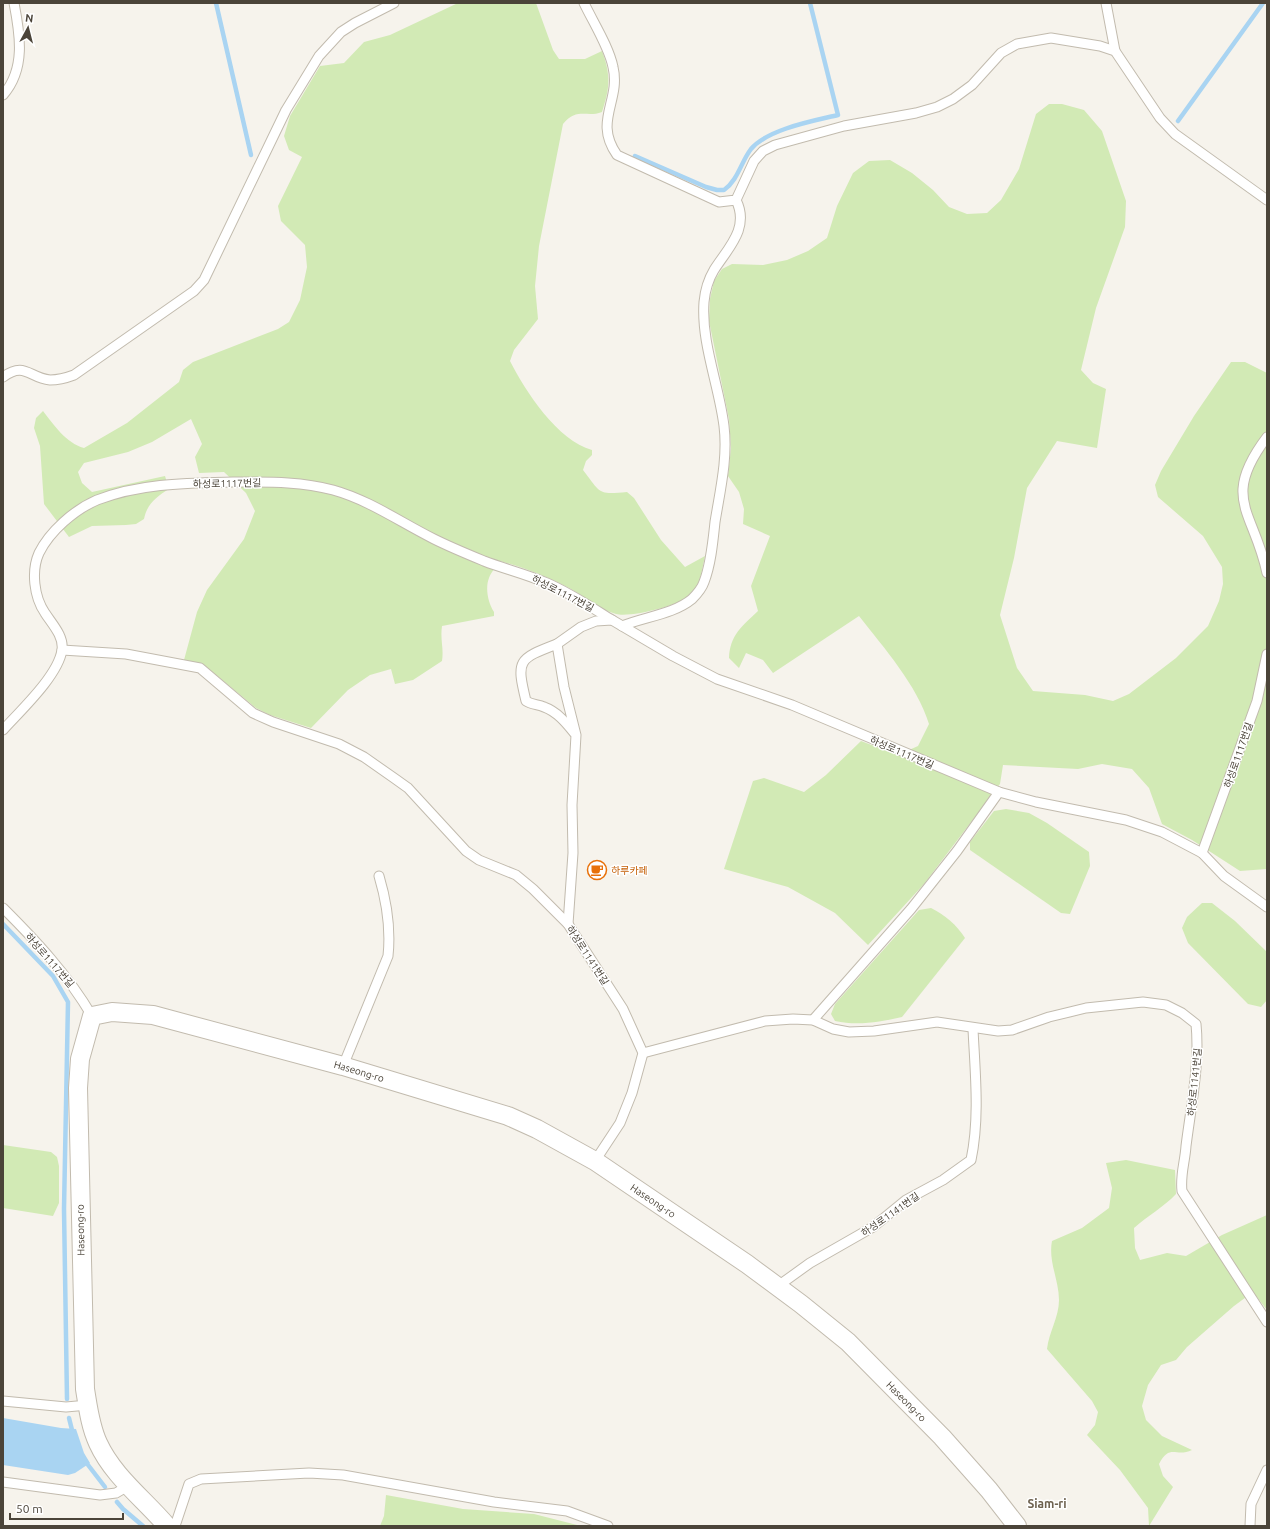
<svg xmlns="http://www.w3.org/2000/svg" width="1270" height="1529" viewBox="0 0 1270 1529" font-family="Ubuntu,'Noto Sans KR',sans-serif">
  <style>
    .green { fill: #d2eab5 }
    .water { fill: #a9d4f2 }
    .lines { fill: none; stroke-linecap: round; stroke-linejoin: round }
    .stream { stroke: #a9d4f2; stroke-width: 4.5 }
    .service-casing { stroke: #c2bbae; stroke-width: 11 }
    .minor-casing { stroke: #c2bbae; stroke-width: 20 }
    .service { stroke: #fff; stroke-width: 9 }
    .minor { stroke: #fff; stroke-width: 18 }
    .labels { text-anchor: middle; stroke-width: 3; stroke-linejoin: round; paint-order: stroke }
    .street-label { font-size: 10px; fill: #4b4439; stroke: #fff }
    .food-label { font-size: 10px; fill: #c56008; stroke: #fff; text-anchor: start }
    .quarter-label { font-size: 12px; font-weight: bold; fill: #6e6250; stroke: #fff }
  </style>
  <rect width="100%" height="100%" fill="#f6f3ec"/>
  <g class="green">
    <path d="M458,3H536L553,50L559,59H585L602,51C611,75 610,87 602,112C587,118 577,107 563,124L539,246L535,286L538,319L514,350L510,361C525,391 558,441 592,450V455L586,461L583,470C601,493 597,495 627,492L634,498L661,540L685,567L705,556C702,569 701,584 691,595C681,605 630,618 616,614C600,610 585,597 571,589C548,577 525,568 500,561C497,566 491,572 489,578C485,588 488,603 494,612V616L442,626C440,640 444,648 442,661L413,680L395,684L391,669L370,675L348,690L311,728L270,715L256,708L204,665L184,660L197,612L207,590L244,539L255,511L246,493L224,472L199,473L195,457L202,444L191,419L152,442L128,452L84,463L78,472L82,483L92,492L165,476L169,489C156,497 147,504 144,519L136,524L126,525L92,526L69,537L44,504L40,446L34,428L36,418L43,411C54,425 66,443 84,448L127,423L179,382L183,370L193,362L278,329L289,322L300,300L307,267L305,245L281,221L278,206L302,157L289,150L284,136L290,116L320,66L344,63L364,42L390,35Z"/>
    <path d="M1049,104H1062L1084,110L1102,131L1126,201L1125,227L1096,308L1081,370L1093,383L1106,389L1097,448L1057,441L1027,488L1014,558L1000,615L1017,668L1033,691L1085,695L1113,701L1129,694L1176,658L1208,626L1219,601L1223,584L1222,567L1203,536L1158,497L1155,485L1161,471L1194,416L1231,362H1245L1267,373V869L1240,871L1192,840L1162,824L1149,788L1132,769L1102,764L1078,769L1003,765L1000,784L924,884L868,945L835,913L788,887L724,869L753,781L764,778L804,792L826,775L861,741L898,755L918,746L929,724C917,685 884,648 859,616L773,673L763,660L746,653L739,668L729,658C730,635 742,626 758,611L751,586L770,536L743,524L744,509L739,492L728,476L731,448L729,419L709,321L710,299L714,281L722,269L732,264L763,265L787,260L808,251L827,238L837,206L853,173L869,161L890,160L912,173L933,190L949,207L967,214L987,213L1001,200L1019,169L1036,114Z"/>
    <polygon points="1006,809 1029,813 1047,823 1089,852 1090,866 1070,914 1061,913 970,850 970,842 994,811"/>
    <polygon points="1202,903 1212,903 1235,921 1267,952 1267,1000 1261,1007 1248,1004 1188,943 1182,928 1187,917"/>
    <path d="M931,908C945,915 956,924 965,938L902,1017C879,1022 858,1026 835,1021L831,1014L835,1004L919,910Z"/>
    <polygon points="3,1145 51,1152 57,1157 59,1166 59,1203 53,1216 3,1208"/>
    <path d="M1126,1160L1175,1170L1176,1194C1164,1207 1147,1216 1134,1228L1135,1248L1140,1260L1167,1253L1186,1256L1222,1235L1267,1215V1310L1253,1292L1234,1306L1187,1347L1176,1360L1161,1365L1148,1385L1142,1406L1146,1420L1162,1436L1192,1450C1176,1458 1170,1443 1159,1464L1163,1476L1173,1487L1149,1526L1148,1508L1120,1470L1087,1435L1095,1425L1098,1412L1092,1401L1047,1349C1049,1332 1059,1317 1059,1300C1059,1280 1048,1261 1052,1241L1082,1228L1109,1208L1112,1188L1106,1163Z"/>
    <polygon points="386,1495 463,1509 534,1514 581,1526 380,1526 384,1516"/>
  </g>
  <polygon class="water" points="3,1418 61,1428 76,1429 84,1453 90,1463 75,1473 68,1475 3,1465"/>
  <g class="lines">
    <g class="stream">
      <polyline points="216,3 251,155"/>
      <polyline points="1178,121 1263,3"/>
      <path d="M635,156L706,187L717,190H724C738,180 741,162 751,149C768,129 813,121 838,115L810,3"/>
      <polyline points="3,924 53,976 68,1002 64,1209 67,1399"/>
      <polyline points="69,1418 73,1434"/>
      <polyline points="85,1461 105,1487"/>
      <polyline points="117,1502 123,1509 143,1526"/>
    </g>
    <g class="service-casing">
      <g id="service">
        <path d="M584,3C593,22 609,47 613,67C621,101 593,121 617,155L719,202L736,200L754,161L763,151L775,145L844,126L916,113L937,107L953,99L972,85L1001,53L1017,44L1051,38L1100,46L1115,51L1160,118L1175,134L1267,200"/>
        <polyline points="1106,3 1115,51"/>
        <path d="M3,95C26,69 20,34 14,3"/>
        <path d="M3,377C25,361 29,378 50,380C59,380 66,378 74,375L194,291L204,280L286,110L319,56L341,32L355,23L394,3"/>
        <path d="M1267,437C1220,499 1254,511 1267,573"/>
        <path d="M622,626C644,617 674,614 692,599C697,594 702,588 704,582C711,564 713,541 715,522C720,491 728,458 724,426C719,385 701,343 704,302C705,291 708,280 714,270C728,248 750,228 736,200"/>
        <polyline points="557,644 581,627 596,621 612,620 673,656 717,679 792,705 999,792 1036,802 1126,820 1162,832 1202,853 1224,876 1267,907"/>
        <polyline points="62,650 126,654 200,668 253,713 273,722 339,744 364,757 394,778 408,788 466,851 479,860 516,875 533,889 568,924 623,1009 643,1053 632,1093 620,1123 595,1161"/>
        <path d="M3,730C20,711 58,676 62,650C64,636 52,624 45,613C34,597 31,571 39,553C50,531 74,510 97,500C140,483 188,483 233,482C267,482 300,481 333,490C369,500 400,522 434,539C450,547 467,554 484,561C505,569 526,574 547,583C570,593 591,607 612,620"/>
        <polyline points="1202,853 1257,701 1267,654"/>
        <path d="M3,908C36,941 68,975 92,1016"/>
        <path d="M568,924L573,853L572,805L576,735C567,724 558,712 544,707C538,704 532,705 526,701C516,660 518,659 557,644L564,687L576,735"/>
        <polyline points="813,1020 911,909 957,851 999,792"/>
        <path d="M643,1053L765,1021L793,1019L813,1020L833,1029L849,1032L874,1031L937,1022L998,1031L1012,1030L1049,1017L1086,1008L1143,1002L1166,1005L1182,1013L1196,1024C1200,1064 1191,1106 1186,1146C1185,1162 1180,1175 1182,1191L1267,1322"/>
        <path d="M343,1066L388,956C391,928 387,903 379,876"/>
        <path d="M778,1286L810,1263L873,1227L906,1200L943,1180L971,1160C980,1117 975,1072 973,1029"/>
        <polyline points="3,1401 66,1407 88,1405"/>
        <polyline points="3,1482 100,1495 116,1493 128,1486"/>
        <polyline points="175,1526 189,1484 201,1479 309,1473 343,1475 494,1502 567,1511 608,1526"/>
        <polyline points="1250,1526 1251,1504 1267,1470"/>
      </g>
    </g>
    <g class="minor-casing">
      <g id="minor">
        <path id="s1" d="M167,1526C144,1499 113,1476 98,1443C90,1426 88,1407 85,1389L78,1088L80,1059L92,1016L112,1012L153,1015L343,1066L508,1116L537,1129L595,1161L747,1264L801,1304L848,1342L942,1437L989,1490L1017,1526"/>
      </g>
    </g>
    <use href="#service" class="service"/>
    <use href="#minor" class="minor"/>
  </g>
  <defs>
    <g id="cafe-ring" transform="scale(1)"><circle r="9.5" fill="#fff" stroke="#e8710a" stroke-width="1.5"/><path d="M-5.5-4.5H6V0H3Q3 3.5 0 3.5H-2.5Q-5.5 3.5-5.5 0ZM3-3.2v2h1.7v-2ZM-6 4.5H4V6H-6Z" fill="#e8710a"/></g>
  </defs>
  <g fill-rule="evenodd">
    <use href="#cafe-ring" x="597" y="870"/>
  </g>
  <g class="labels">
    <g class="street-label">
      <text transform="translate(227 483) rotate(-1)" y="4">하성로1117번길</text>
      <text transform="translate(563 593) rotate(27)" y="4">하성로1117번길</text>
      <text transform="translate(902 752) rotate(23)" y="4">하성로1117번길</text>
      <text transform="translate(1238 755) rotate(-71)" y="4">하성로1117번길</text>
      <text transform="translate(588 955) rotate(57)" y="4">하성로1141번길</text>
      <text transform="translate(50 960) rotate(49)" y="4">하성로1117번길</text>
      <text dy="4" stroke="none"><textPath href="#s1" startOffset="814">Haseong-ro</textPath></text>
      <text transform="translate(1194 1082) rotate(-84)" y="4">하성로1141번길</text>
      <text dy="4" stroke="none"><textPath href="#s1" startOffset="1138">Haseong-ro</textPath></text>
      <text transform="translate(890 1214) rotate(-35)" y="4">하성로1141번길</text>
      <text transform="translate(80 1230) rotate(-91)" y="4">Haseong-ro</text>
      <text dy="4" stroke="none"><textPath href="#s1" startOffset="1462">Haseong-ro</textPath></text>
    </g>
    <g class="food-label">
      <text x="611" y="874">하루카페</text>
    </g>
    <g class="quarter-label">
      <text x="1047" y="1508">Siam-ri</text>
    </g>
  </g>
  <rect width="1270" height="1529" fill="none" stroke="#4b4439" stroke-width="8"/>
  <g transform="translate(28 28) rotate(7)" stroke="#ffffff" stroke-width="3" paint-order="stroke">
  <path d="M0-3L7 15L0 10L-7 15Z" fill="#4b4439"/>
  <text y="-6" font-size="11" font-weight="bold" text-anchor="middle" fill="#4b4439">N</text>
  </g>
  <path d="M10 1513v6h113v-6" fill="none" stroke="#4b4439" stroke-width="2"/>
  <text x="16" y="1513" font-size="12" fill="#4b4439" stroke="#ffffff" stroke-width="3" paint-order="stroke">50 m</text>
</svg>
